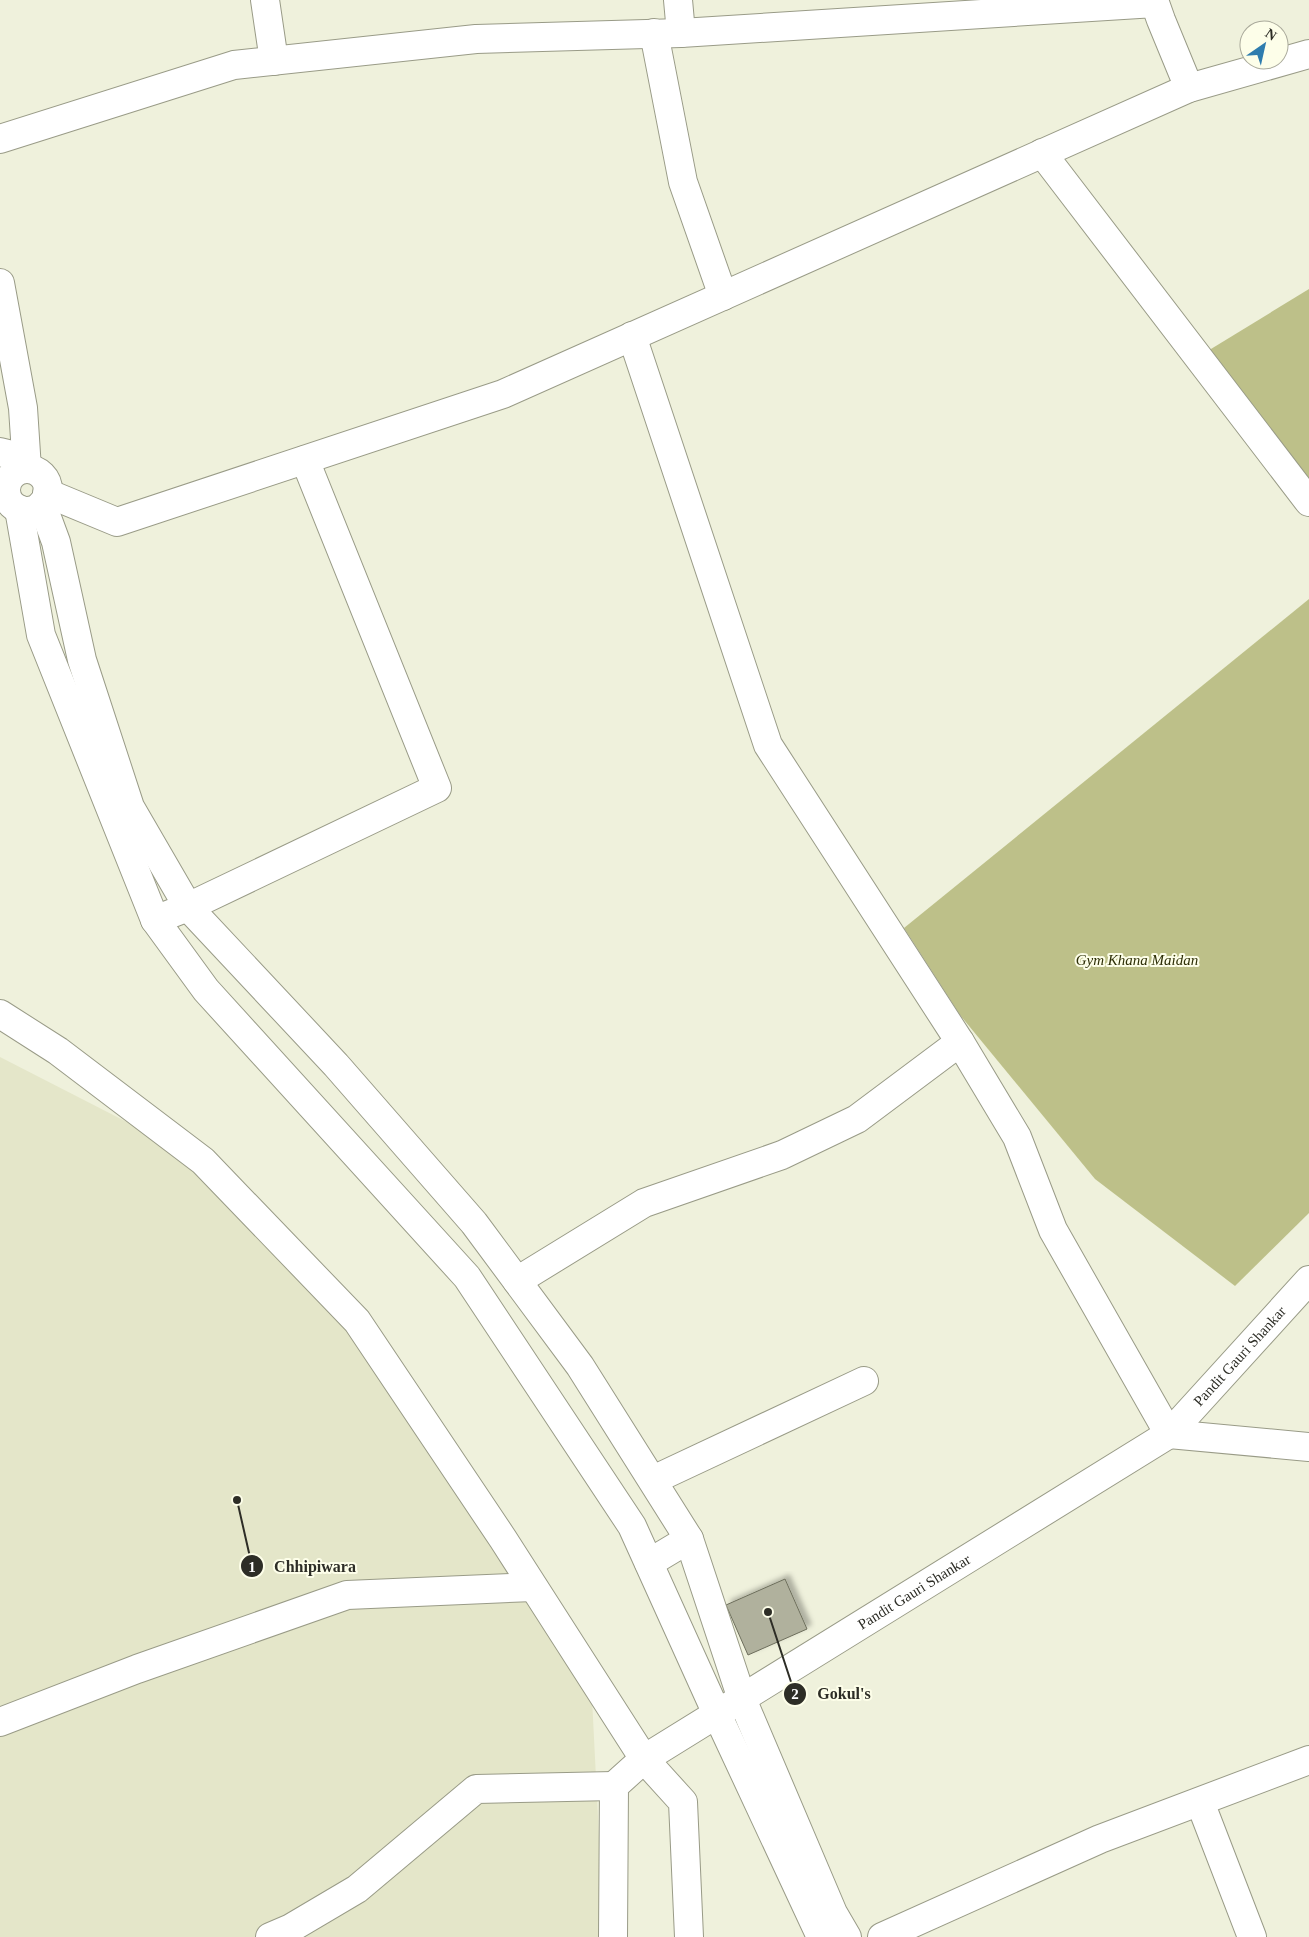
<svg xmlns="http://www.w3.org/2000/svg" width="1309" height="1937" viewBox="0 0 1309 1937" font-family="'Times New Roman',serif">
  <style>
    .built { fill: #e4e6c9 }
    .green { fill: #bdc089 }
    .building { fill: #b0b19d; stroke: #6d6e5c; filter: url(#shadow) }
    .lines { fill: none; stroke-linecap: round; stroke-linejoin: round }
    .street-casing { stroke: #999b87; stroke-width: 30 }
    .secondary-casing { stroke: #999b87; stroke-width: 30 }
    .street { stroke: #fff; stroke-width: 28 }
    .secondary { stroke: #fff; stroke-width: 28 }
    .labels { text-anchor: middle; stroke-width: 4; stroke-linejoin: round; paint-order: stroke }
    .park-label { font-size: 15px; font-style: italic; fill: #2e2f07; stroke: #fdfee9 }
    .street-label { font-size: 15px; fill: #2d2d26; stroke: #fdfee9 }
    .leader { fill: none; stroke: #2d2d26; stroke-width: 2 }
    .callout-dot { fill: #2d2d26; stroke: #fdfee9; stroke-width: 2 }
    .mark-label { font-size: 15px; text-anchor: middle; font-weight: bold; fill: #fff }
    .callout-label { font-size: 16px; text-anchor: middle; font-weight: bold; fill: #2d2d26; stroke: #fdfee9; stroke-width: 4; stroke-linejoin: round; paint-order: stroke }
  </style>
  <defs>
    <filter id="shadow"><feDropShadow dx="4.5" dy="-4.5" stdDeviation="2.5" flood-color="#0004"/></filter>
  </defs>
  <rect width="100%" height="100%" fill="#eff1dc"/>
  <polygon class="built" points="0,1057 203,1161 357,1321 591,1678 604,1937 0,1937"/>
  <g class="green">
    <polygon points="1309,289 1309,483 1206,352"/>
    <polygon points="1309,599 1309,1213 1235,1286 1095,1179 960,1015 904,928"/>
  </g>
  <polygon class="building" points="785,1579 807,1629 748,1655 726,1605"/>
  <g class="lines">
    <g class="street-casing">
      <g id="street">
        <polyline points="265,0 274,61"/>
        <polyline points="678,0 681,33"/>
        <polyline points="654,33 683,182 723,296"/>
        <polyline points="0,139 234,65 476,39 681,33 1155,3 1161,20 1189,88"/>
        <polyline points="1042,153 1309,502"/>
        <polyline points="632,336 768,745 960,1042 1017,1137 1053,1230 1169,1434"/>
        <polyline points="0,452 25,458"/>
        <polyline points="155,920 188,907 437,788 305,460"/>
        <polyline points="0,1014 58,1051 203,1161 357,1321 503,1539 644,1759 683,1802 689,1937"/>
        <polyline points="517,1281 644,1203 782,1155 857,1119 960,1042"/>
        <polyline points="653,1480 864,1381"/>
        <polyline points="0,1722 137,1669 347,1595 533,1587"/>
        <polyline points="1200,1802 1252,1937"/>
        <polyline points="270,1937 291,1928 357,1889 476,1789 614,1786"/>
        <polyline points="882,1937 1100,1839 1309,1760"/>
      </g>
    </g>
    <g class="secondary-casing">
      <g id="secondary">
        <polyline points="0,283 23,408 27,469"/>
        <circle cx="27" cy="490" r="21"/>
        <polyline points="47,493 117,522 503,394 1189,88 1309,54"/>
        <polyline points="42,504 56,542 82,660 130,807 188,907 336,1065 474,1223 580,1366 689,1539 742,1699 833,1913 847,1937"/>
        <polyline points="19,509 41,635 155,920 206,990 467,1277 632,1526 717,1714 821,1937"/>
        <polyline points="1169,1434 1309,1447"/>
        <polyline points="649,1563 689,1539"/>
        <path id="s1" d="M613,1937L614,1786L644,1759L1169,1434L1309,1280"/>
      </g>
    </g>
    <use href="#street" class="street"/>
    <use href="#secondary" class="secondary"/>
  </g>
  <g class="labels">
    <g class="park-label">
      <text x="1137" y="965">Gym Khana Maidan</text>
    </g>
    <g class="street-label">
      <text dy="5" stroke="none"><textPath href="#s1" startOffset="914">Pandit Gauri Shankar</textPath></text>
      <text dy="5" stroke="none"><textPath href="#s1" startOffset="509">Pandit Gauri Shankar</textPath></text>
    </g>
  </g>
  <path class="leader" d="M237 1500L252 1566M768 1612L795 1694"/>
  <g class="callout-dot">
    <circle cx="237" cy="1500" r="5"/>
    <circle cx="768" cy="1612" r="5"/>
    <circle cx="252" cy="1566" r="12"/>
    <circle cx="795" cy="1694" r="12"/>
  </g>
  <g class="mark-label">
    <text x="252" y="1572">1</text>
    <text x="795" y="1699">2</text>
  </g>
  <g class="callout-label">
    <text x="315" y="1572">Chhipiwara</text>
    <text x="844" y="1699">Gokul's</text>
  </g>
  <g transform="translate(1264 45) rotate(34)"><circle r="24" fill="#fdfee9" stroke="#aaaa9b"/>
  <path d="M0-4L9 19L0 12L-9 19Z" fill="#2e7cae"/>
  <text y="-8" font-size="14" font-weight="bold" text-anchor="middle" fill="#2d2d26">N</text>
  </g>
</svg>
